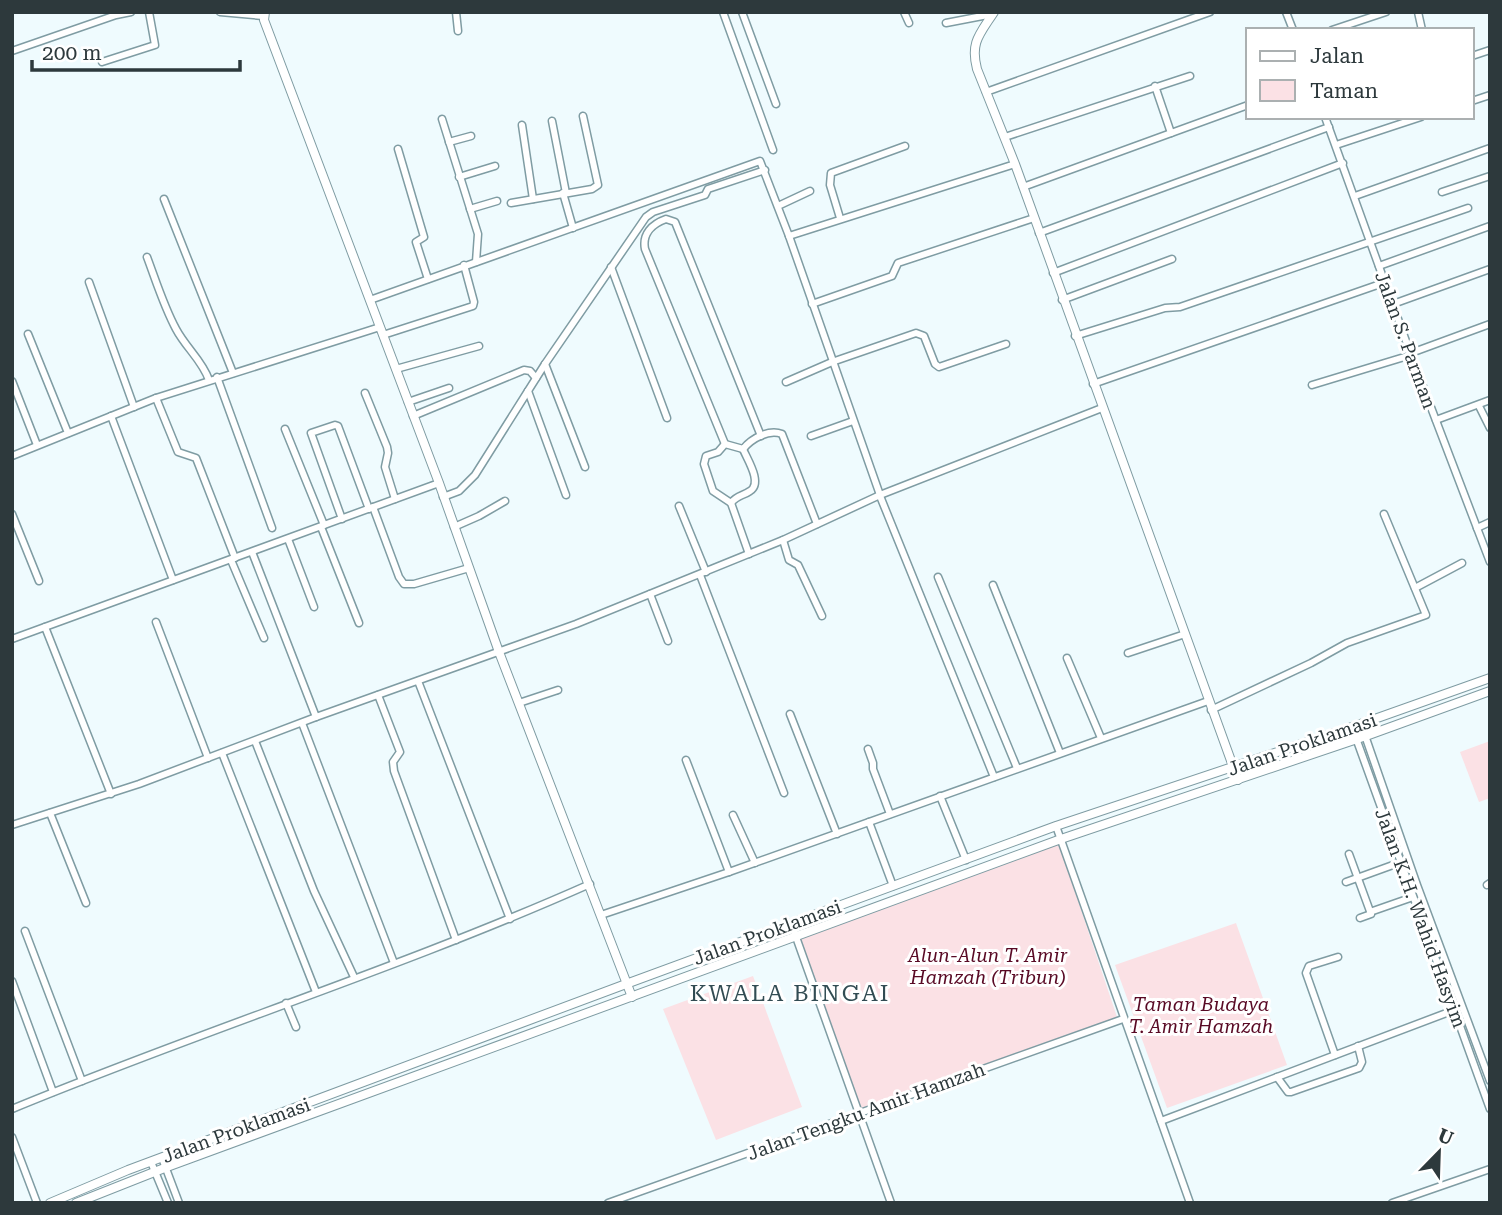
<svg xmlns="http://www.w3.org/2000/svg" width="1502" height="1215" viewBox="0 0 1502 1215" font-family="'Roboto Serif',serif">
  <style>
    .green { fill: #fbe1e5 }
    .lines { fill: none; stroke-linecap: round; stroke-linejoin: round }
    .minor-casing { stroke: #7f9ca3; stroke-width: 9 }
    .tertiary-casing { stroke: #7f9ca3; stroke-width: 10 }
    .minor { stroke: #fff; stroke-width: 6 }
    .tertiary { stroke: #fff; stroke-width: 8 }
    .labels { text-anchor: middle; stroke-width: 6; stroke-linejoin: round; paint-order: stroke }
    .street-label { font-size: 19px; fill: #2d393c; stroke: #fff }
    .park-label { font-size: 19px; font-style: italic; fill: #590a25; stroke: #fff }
    .quarter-label { font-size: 23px; letter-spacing: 2px; fill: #324c53; stroke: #fff }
  </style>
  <rect width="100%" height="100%" fill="#effbfe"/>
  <g class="green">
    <polygon points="1490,741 1490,798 1479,802 1460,752"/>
    <polygon points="1058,841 1118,1020 859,1111 799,936"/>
    <polygon points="1236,923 1287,1065 1167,1108 1115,965"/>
    <polygon points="753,976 802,1107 716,1140 663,1009"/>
  </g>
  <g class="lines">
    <g class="minor-casing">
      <g id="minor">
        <polyline points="220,12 263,16"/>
        <polyline points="456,12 458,31"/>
        <polyline points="723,12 773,150"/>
        <polyline points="742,12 776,104"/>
        <polyline points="904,12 909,23"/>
        <polyline points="1286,12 1293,30"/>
        <polyline points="1418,12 1422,30"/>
        <polyline points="946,23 993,14"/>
        <polyline points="1332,30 1386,12"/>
        <polyline points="12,51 116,15 131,12"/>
        <polyline points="1472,56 1490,50"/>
        <polyline points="102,62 155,45 149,12"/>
        <polyline points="1155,86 1171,133"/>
        <polyline points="986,92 1210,12"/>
        <polyline points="1472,101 1490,95"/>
        <polyline points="1325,117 1411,355 1490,562"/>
        <polyline points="442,119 478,234 476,262"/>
        <polyline points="552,121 566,193"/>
        <polyline points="522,125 533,199"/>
        <polyline points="1005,137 1190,76"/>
        <polyline points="449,142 471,136"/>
        <polyline points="1336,145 1421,117"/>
        <polyline points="398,149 424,237 416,242 428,279"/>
        <polyline points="459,177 495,166"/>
        <polyline points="1023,187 1248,105"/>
        <polyline points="1442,192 1490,176"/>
        <polyline points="563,193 573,228"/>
        <polyline points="1355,196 1490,148"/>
        <polyline points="164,199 233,373"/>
        <polyline points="511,203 592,189 598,185 583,116"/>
        <polyline points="778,206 810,191"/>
        <polyline points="470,209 497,201"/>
        <polyline points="840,218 830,185 831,173 905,146"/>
        <polyline points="1039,233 1329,127"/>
        <polyline points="789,236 1015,164"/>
        <path d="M147,257C156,281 164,307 176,329C186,348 202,360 209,380"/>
        <polyline points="1379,266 1490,226"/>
        <polyline points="611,267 667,418"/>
        <polyline points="1053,273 1343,163"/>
        <polyline points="89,282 134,407"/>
        <polyline points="370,300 760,161 789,236 880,495"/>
        <polyline points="1062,300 1172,259"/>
        <polyline points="812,304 892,276 898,263 1034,218"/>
        <polyline points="1393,304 1490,269"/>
        <polyline points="28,334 68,433"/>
        <polyline points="383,335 473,306 474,302 464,265"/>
        <polyline points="1075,336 1165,308 1180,307 1468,208"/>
        <polyline points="1411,353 1490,324"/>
        <polyline points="545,364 585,467"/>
        <polyline points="396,369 479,346"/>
        <polyline points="217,377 272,528"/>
        <polyline points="12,381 37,445"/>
        <polyline points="786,382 832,362 916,333 924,336 935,364 939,367 1006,344"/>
        <polyline points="1093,384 1386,282"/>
        <polyline points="1312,385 1411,355"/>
        <polyline points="528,391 566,495"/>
        <polyline points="365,393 387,447 388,453 385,467 395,499"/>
        <polyline points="156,398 178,452 196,458 235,558"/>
        <polyline points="408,402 449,388"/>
        <polyline points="1479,406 1490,428"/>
        <polyline points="111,416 173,580"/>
        <polyline points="413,416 524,370 530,371 536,378"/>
        <polyline points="1436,420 1490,400"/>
        <polyline points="285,429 324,525"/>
        <polyline points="811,436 853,421"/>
        <path d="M725,444L645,249C642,234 652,224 666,219L675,222L761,436"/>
        <polyline points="12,456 156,398 380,327"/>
        <polyline points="880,496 994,777"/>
        <polyline points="443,497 459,491 475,475 545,364 646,217 653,212 705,195 708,189 765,170"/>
        <path d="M731,503C737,495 743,496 750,491C763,483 747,459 743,449"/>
        <polyline points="679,506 706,572"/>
        <polyline points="373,507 399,577 404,584 414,584 469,568"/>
        <polyline points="12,514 39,581"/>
        <polyline points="342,519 311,433 335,425 338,426 369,509"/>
        <polyline points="321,527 359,623"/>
        <polyline points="454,527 479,516 505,501"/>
        <polyline points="1477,528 1490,522"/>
        <polyline points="288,539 314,607"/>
        <polyline points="783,540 789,560 798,565 822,616"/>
        <polyline points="252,552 316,717"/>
        <path d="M749,554L731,503L713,491L704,464L706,456L718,452L725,444L743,449C752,438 769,429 782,434L817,524"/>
        <polyline points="231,560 264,638"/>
        <polyline points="700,575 784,793"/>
        <polyline points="938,577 1017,768"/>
        <polyline points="993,585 1060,753"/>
        <polyline points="1415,588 1462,563"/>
        <polyline points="650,594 668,641"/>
        <polyline points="156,622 208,758"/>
        <polyline points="45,627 111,794"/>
        <polyline points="12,639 439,483"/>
        <polyline points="1128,653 1185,634"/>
        <polyline points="1067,658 1101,738"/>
        <polyline points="418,681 510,919"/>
        <polyline points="378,695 400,752 393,762 394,771 456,940"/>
        <polyline points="519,703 558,690"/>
        <polyline points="1211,710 1311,663 1347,643 1426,615 1384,514"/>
        <polyline points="790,714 837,834"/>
        <polyline points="302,723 394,963"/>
        <polyline points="1361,724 1417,885 1490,1081"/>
        <polyline points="1352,727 1490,1109"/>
        <polyline points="255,741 314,891 354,977"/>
        <polyline points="868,749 873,763 873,769 890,814"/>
        <polyline points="222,753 316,992"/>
        <polyline points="686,760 729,872"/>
        <polyline points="940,796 966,860"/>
        <polyline points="50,813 86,903"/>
        <polyline points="733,815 755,863"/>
        <polyline points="869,822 893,886"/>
        <polyline points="12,825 139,784 316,717 576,624 783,540 880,495 1102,408"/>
        <polyline points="1056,826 1190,1203"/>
        <polyline points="1349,854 1371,914 1360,918"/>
        <polyline points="1346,882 1404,861"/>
        <polyline points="1487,885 1490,883"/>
        <polyline points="1370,912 1413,897"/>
        <polyline points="601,915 729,872 1208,701"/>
        <polyline points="791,923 891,1203"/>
        <polyline points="25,931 82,1081"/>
        <polyline points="12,981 53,1092"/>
        <polyline points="286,1003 296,1027"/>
        <polyline points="1335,1055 1306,973 1309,966 1338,957"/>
        <polyline points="1277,1077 1288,1092 1291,1092 1359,1068 1362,1062 1358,1046"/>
        <path d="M12,1109C203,1030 401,968 590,884"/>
        <polyline points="1161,1121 1457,1009"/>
        <polyline points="12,1137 37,1203"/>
        <polyline points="162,1158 179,1203"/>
        <polyline points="151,1162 168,1203"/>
        <polyline points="608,1203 1123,1019"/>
        <polyline points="1392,1203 1490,1169"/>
      </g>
    </g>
    <g class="tertiary-casing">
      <g id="tertiary">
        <polyline points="265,12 264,20 439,483 499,652 632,997"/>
        <path d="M994,12C980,34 970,42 977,69L1015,164L1238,780"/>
        <polyline points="50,1203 128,1170 626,984 1056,826 1352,727 1490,678"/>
        <polyline points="76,1203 167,1167 1061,839 1366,736 1490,691"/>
      </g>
    </g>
    <use href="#minor" class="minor"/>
    <use href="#tertiary" class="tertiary"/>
  </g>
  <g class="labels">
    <g class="street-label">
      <text transform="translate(1406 340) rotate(70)" y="7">Jalan S. Parman</text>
      <text transform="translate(1302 744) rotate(-19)" y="7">Jalan Proklamasi</text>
      <text transform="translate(1421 918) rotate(70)" y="7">Jalan K.H. Wahid Hasyim</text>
      <text transform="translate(767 932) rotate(-20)" y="7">Jalan Proklamasi</text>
      <text transform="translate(866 1111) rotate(-20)" y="7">Jalan Tengku Amir Hamzah</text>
      <text transform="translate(236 1130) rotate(-20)" y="7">Jalan Proklamasi</text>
    </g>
    <g class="park-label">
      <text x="988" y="962">Alun-Alun T. Amir<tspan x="988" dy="22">Hamzah (Tribun)</tspan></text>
      <text x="1201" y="1011">Taman Budaya<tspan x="1201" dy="22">T. Amir Hamzah</tspan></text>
    </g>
    <g class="quarter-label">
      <text x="790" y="1001">KWALA BINGAI</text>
    </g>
  </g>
  <rect width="1502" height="1215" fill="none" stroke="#2d393c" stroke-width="28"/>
  <rect x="1246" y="28" width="228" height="91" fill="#ffffff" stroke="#abb0b1" stroke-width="2"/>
  <rect x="1260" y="51" width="35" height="10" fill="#ffffff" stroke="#abb0b1" stroke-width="2"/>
  <text x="1310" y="63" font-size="21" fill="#2d393c">Jalan</text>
  <rect x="1260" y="80" width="35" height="21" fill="#fbe1e5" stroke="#abb0b1" stroke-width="2"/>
  <text x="1310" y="98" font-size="21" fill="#2d393c">Taman</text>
  <g transform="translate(1439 1152) rotate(23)" stroke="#ffffff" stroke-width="5" paint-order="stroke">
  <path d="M0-5L12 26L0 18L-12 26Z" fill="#2d393c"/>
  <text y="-10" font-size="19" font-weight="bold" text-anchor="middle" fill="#2d393c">U</text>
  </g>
  <path d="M32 60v10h208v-10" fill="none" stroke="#2d393c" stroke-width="3.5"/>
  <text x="42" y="60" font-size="21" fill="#2d393c" stroke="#ffffff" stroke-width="5" paint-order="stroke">200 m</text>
</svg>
